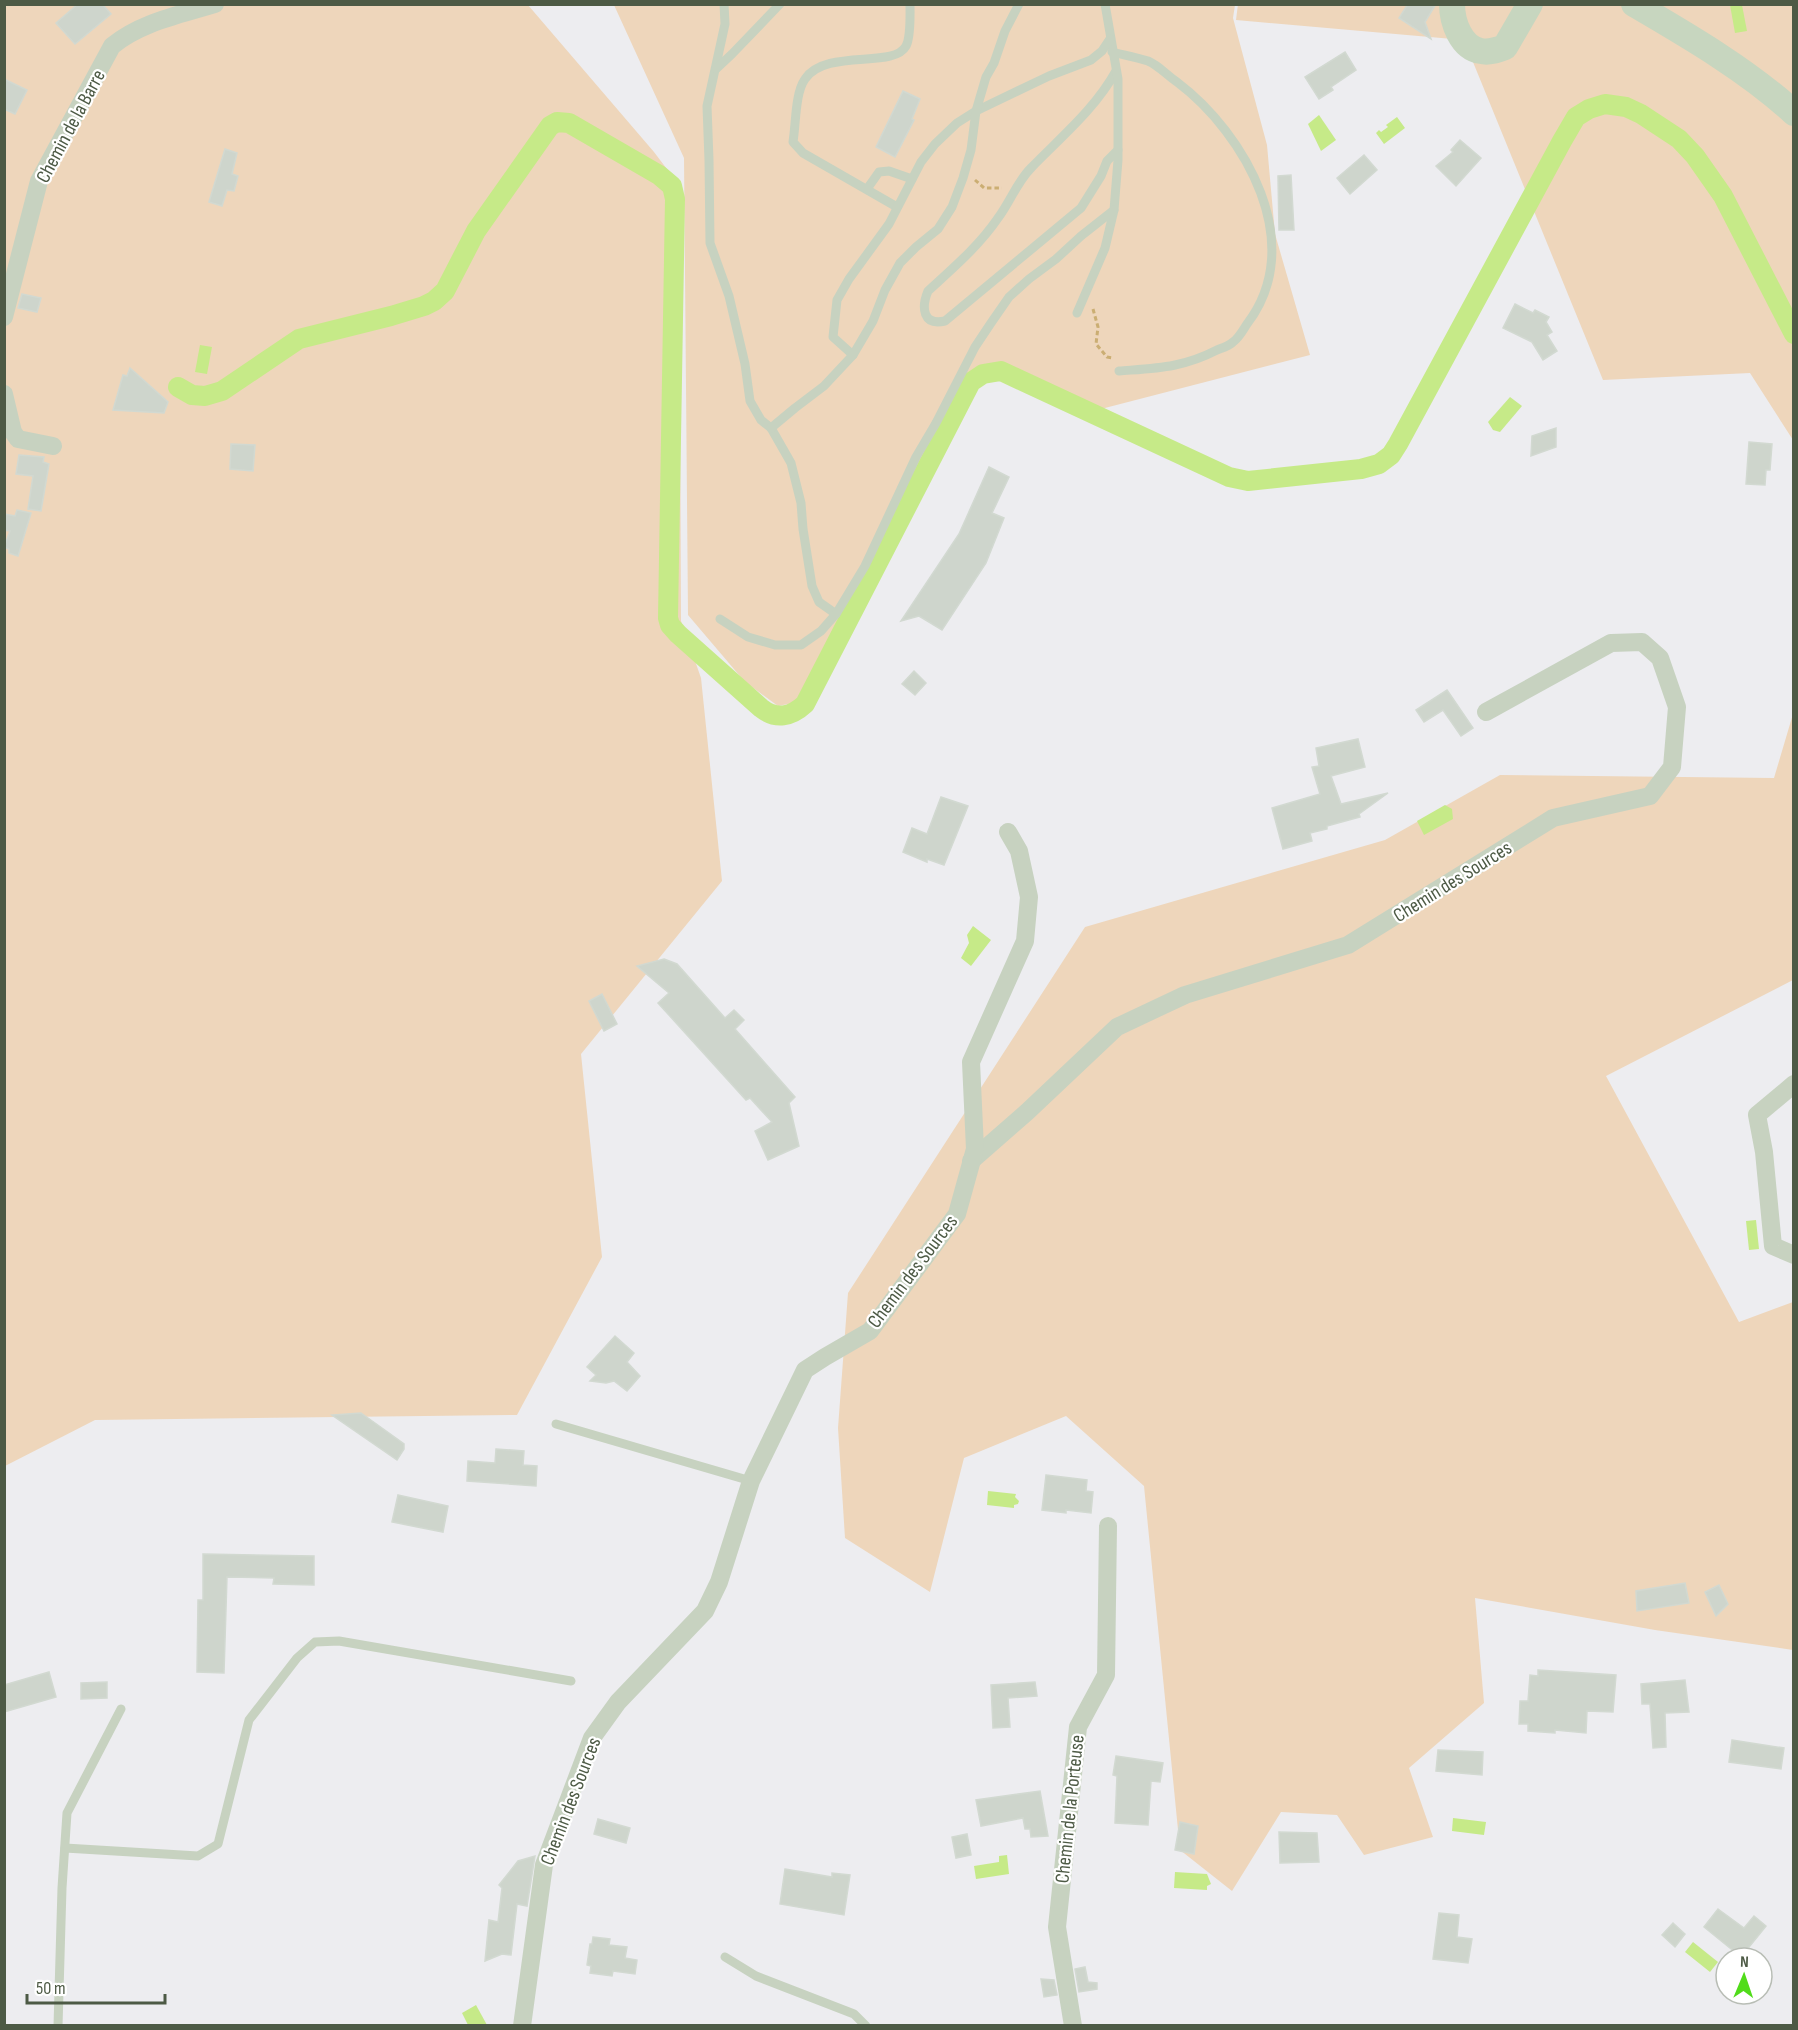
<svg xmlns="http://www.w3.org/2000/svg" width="1798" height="2030" viewBox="0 0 1798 2030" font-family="'Sofia Sans Condensed',sans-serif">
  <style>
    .green { fill: #eed6bb }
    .water { fill: #c6ea88 }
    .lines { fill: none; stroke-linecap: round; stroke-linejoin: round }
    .canal { stroke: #c6ea88; stroke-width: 20 }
    .building { fill: #ced5cc; stroke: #d2d9d1; stroke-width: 1.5 }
    .path { stroke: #cbae73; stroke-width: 3; stroke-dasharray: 4.5 3; stroke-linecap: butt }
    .lane { stroke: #c7d2c0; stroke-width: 9 }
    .street { stroke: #c7d2c0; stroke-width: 18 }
    .secondary { stroke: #c7d6bf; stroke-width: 26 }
    .labels { text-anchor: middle; stroke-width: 4.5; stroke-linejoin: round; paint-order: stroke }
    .street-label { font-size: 20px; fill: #4d5a45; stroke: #fff }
  </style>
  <rect width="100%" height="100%" fill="#ededf0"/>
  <g class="green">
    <polygon points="1238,4 1793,5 1793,440 1750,373 1603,380 1464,40 1236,20"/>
    <polygon points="5,5 528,5 654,152 682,189 680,374 681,621 701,678 722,881 581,1054 602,1257 517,1415 95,1420 5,1466"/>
    <polygon points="614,5 1235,5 1233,18 1267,145 1275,234 1310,355 1101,409 1034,378 1003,367 992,366 969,373 818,672 798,702 778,706 745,682 688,615 684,158"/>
    <polygon points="1793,714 1793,980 1606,1076 1739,1322 1793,1302 1793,1650 1655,1630 1475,1598 1484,1703 1409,1768 1433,1837 1364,1855 1337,1815 1281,1812 1232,1891 1180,1850 1144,1486 1066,1416 964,1458 930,1592 845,1538 838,1428 848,1293 1085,927 1385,840 1500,775 1774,778"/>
  </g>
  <g class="water">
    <polygon points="1730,5 1742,5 1747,31 1735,33"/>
    <polygon points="1319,115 1336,140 1321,151 1308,124"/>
    <polygon points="1397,117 1405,128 1384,144 1376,133 1379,130 1381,132 1388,127 1386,125"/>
    <polygon points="200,345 212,347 207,374 195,372"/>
    <polygon points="1510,397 1522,406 1500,432 1493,430 1488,422"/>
    <polygon points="1445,805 1452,809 1453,819 1424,835 1417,821"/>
    <polygon points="973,926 991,940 971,966 961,958 969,943 967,935"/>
    <polygon points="1756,1220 1759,1249 1749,1250 1746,1221"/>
    <polygon points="988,1491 1016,1494 1015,1497 1019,1501 1018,1504 1014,1505 1014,1508 987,1505"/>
    <polygon points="1453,1818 1486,1822 1484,1835 1452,1831"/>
    <polygon points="1007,1855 1009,1874 976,1879 974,1866 999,1862 999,1856"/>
    <polygon points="1175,1872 1207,1874 1211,1884 1207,1886 1207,1890 1174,1888"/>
    <polygon points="1693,1942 1718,1962 1710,1972 1685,1952"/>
    <polygon points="476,2005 487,2025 468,2025 462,2013"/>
  </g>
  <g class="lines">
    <path class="canal" d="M178,387L192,395L205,396L222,391L299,339L391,316L424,306L434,301L445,291L476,231L550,126L557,122L569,123L659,175L672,186L675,199L668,618L670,625L678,634L761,708C776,720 791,717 805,704L971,382L983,374L1001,371L1229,477L1248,481L1361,469L1379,464L1391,455L1398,444L1562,141L1576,117L1589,109L1605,104L1626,107L1641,114L1679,139L1695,156L1723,196L1794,334"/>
  </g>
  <g class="building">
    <polygon points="78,4 102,4 111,14 75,44 56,23"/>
    <polygon points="1408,4 1436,4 1425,22 1431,39 1399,18"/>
    <polygon points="1345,52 1356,70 1331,87 1333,90 1319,99 1305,77"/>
    <polygon points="4,79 27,90 15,114 4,109"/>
    <polygon points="903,91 920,99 912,119 914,120 895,157 876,147"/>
    <polygon points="1460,140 1481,158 1456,186 1436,166 1453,152 1451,150"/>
    <polygon points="225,149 237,153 232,174 238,176 234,191 227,190 222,206 209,202"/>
    <polygon points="1364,155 1377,170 1350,194 1337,178"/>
    <polygon points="1291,175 1294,230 1279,230 1278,176"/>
    <polygon points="22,294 41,298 37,312 18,308"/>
    <polygon points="1515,304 1533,313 1535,310 1549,317 1546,322 1552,332 1547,335 1557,351 1543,360 1532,342 1503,328"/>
    <polygon points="130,368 168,402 164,413 113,410 123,375 127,376"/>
    <polygon points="1556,428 1556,447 1531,456 1532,436"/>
    <polygon points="1749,442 1772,444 1770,470 1766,470 1765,485 1746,484"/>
    <polygon points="231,444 255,445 253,471 230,469"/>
    <polygon points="19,455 44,457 43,462 49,464 41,511 28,509 33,476 16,474"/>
    <polygon points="989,467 1009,477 992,513 1004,518 986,563 942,630 919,616 901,621 959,534"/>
    <polygon points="17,510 31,513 18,556 9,553 9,549 4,547 10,531 4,530 4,514 15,516"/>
    <polygon points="914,671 926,683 915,695 902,684"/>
    <polygon points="1447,690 1473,728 1461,736 1443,710 1424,722 1416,710"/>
    <polygon points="1358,739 1365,767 1331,776 1341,804 1388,793 1359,814 1360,817 1327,826 1327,829 1310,833 1312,841 1283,849 1272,808 1320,794 1312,767 1319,766 1316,748"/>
    <polygon points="941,797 968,806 944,865 927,859 927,862 903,852 912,828 927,834"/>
    <polygon points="664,959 677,964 725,1018 734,1010 744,1020 735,1029 795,1097 789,1103 799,1146 768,1160 755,1131 772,1122 750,1098 746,1100 658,1003 669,993 637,966"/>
    <polygon points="602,994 617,1024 604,1031 589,1001"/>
    <polygon points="615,1336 634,1353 627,1362 640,1376 627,1391 614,1381 606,1383 590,1381 596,1375 587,1367"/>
    <polygon points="361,1413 404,1444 404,1449 397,1460 332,1415"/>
    <polygon points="496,1449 524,1451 523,1465 537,1466 536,1486 467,1481 468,1461 495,1463"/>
    <polygon points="1046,1475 1087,1480 1086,1491 1093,1492 1091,1513 1066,1510 1066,1513 1042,1510"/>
    <polygon points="398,1495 448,1506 443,1532 392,1522"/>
    <polygon points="203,1554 314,1556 314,1585 273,1584 274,1578 227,1577 224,1673 197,1672 198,1600 203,1600"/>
    <polygon points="1685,1583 1689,1603 1637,1611 1636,1591"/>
    <polygon points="1719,1585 1728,1604 1716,1616 1705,1592"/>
    <polygon points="1538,1670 1616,1675 1613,1712 1587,1711 1586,1733 1555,1730 1555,1733 1528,1731 1528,1724 1519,1724 1520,1701 1528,1701 1530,1675 1538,1676"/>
    <polygon points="49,1672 56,1697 4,1712 4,1685"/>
    <polygon points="1685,1680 1689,1712 1665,1713 1666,1747 1653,1748 1650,1704 1642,1704 1641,1684"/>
    <polygon points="107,1682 107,1698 81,1699 81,1683"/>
    <polygon points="1035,1682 1037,1696 1008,1698 1010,1727 993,1728 991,1685"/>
    <polygon points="1732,1740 1784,1748 1781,1769 1729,1762"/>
    <polygon points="1438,1750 1483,1752 1482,1775 1436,1771"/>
    <polygon points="1116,1756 1163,1763 1160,1782 1151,1781 1148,1825 1115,1823 1117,1776 1113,1775"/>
    <polygon points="1040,1791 1048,1836 1031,1837 1030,1829 1025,1829 1023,1818 981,1826 976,1800"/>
    <polygon points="598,1819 630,1828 626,1843 594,1834"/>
    <polygon points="1180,1822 1198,1826 1194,1854 1175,1850"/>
    <polygon points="1279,1832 1317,1833 1319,1862 1280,1863"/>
    <polygon points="967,1834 971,1855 956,1858 952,1837"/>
    <polygon points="535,1856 527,1906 517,1904 511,1955 502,1954 485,1961 489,1920 498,1922 502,1888 499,1885 518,1861"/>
    <polygon points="785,1869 832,1877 832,1873 850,1875 844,1915 780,1904"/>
    <polygon points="1718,1909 1744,1928 1754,1916 1766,1926 1741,1957 1704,1927"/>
    <polygon points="1439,1913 1459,1915 1457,1937 1472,1939 1468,1963 1433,1959"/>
    <polygon points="1673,1923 1685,1934 1675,1947 1662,1935"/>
    <polygon points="593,1937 610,1939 609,1945 627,1947 625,1958 637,1960 635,1974 613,1971 612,1976 590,1973 591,1966 587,1965 590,1944 592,1944"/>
    <polygon points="1085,1967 1088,1982 1097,1983 1097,1989 1079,1992 1075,1969"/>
    <polygon points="1041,1979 1054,1980 1057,1995 1044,1997"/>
  </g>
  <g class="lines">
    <g class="path">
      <polyline points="975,180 984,188 1002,188"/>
      <polyline points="1093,309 1098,327 1096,344 1107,357 1113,358"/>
    </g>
    <g class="lane">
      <polyline points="724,4 725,24 707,106 709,160 710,243 729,296 745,364 750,401 761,420 771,428 791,463 801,503 803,529 812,586 819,602 836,614"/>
      <path d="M1112,52C1124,55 1136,57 1148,61C1158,65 1168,76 1177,82C1246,134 1308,245 1247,324C1243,330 1239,338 1233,342C1229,346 1222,348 1217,350C1182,368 1157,368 1119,371"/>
      <polyline points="716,69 732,54 780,4"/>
      <path d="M1116,71C1095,109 1061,137 1031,168C1017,182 1010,202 998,218C979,246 953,268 928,291C921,308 923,326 945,321L1081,208L1101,176L1107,161L1118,150"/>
      <polyline points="867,189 879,172 889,171 912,179"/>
      <path d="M897,207L803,153L793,142C796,124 795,93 805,79C826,48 894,69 906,46C911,37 910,15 910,4"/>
      <polyline points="1077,313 1105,248 1114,210 1118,160 1118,79 1105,4"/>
      <polyline points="853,355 833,337 837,300 849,279 889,224 921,162 935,144 957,123 976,111 1049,76 1091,60 1102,51 1110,39"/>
      <polyline points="771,428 795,408 824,386 853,355 873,321 885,290 900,263 916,247 938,229 952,207 963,178 971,150 976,111 986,77 994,63 1005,31 1019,4"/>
      <polyline points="720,619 748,637 775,645 801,645 821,631 836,614 865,566 916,457 936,423 975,347 991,323 1009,297 1029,279 1056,259 1081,236 1114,210"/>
      <polyline points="556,1424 751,1481"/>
      <polyline points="65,1848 198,1856 218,1844 249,1720 297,1658 315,1642 339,1641 571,1681"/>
      <polyline points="725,1957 756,1976 854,2014 866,2026"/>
      <polyline points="58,2026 62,1888 67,1813 121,1709"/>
    </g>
    <g class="street">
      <path d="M4,317L39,181L112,46C141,22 180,15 215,4"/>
      <polyline points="4,394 13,432 18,439 53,446"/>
      <polyline points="1794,1084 1757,1115 1764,1152 1773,1246 1794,1255"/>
      <polyline points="971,1161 1027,1112 1117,1027 1185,995 1348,945 1553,818 1650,796 1672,767 1677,707 1660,658 1642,642 1611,643 1486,712"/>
      <polyline points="522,2026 544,1865 592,1738 618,1702 705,1611 719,1582 751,1481 805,1370 825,1357 870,1331 957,1214 975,1149 971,1062 1025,941 1029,897 1019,851 1008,832"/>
      <polyline points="1073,2026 1057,1927 1078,1727 1106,1675 1108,1526"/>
    </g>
    <g class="secondary">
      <path d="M1452,4C1452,22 1461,48 1481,51C1489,53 1497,50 1505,47L1530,4"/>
      <path d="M1634,4C1687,35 1749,71 1794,113"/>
    </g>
  </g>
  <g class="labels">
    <g class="street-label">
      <text transform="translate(70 126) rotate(-62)" y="7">Chemin de la Barre</text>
      <text transform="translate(1452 881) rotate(-32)" y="7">Chemin des Sources</text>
      <text transform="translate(912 1271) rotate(-53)" y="7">Chemin des Sources</text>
      <text transform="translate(570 1801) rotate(-69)" y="7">Chemin des Sources</text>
      <text transform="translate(1069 1809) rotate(-84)" y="7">Chemin de la Porteuse</text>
    </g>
  </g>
  <rect width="1798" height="2030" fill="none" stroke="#4d5a45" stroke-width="12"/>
  <g transform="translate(1744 1976) rotate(2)"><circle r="28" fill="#ffffff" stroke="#b8bdb5" stroke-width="1.5"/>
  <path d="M0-4.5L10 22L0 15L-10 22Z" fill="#51dc1b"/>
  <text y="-9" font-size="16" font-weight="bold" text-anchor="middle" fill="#4d5a45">N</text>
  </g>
  <path d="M27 1994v9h138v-9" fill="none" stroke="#4d5a45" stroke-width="3"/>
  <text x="36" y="1994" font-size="18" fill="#4d5a45" stroke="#ffffff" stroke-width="4.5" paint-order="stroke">50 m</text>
</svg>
